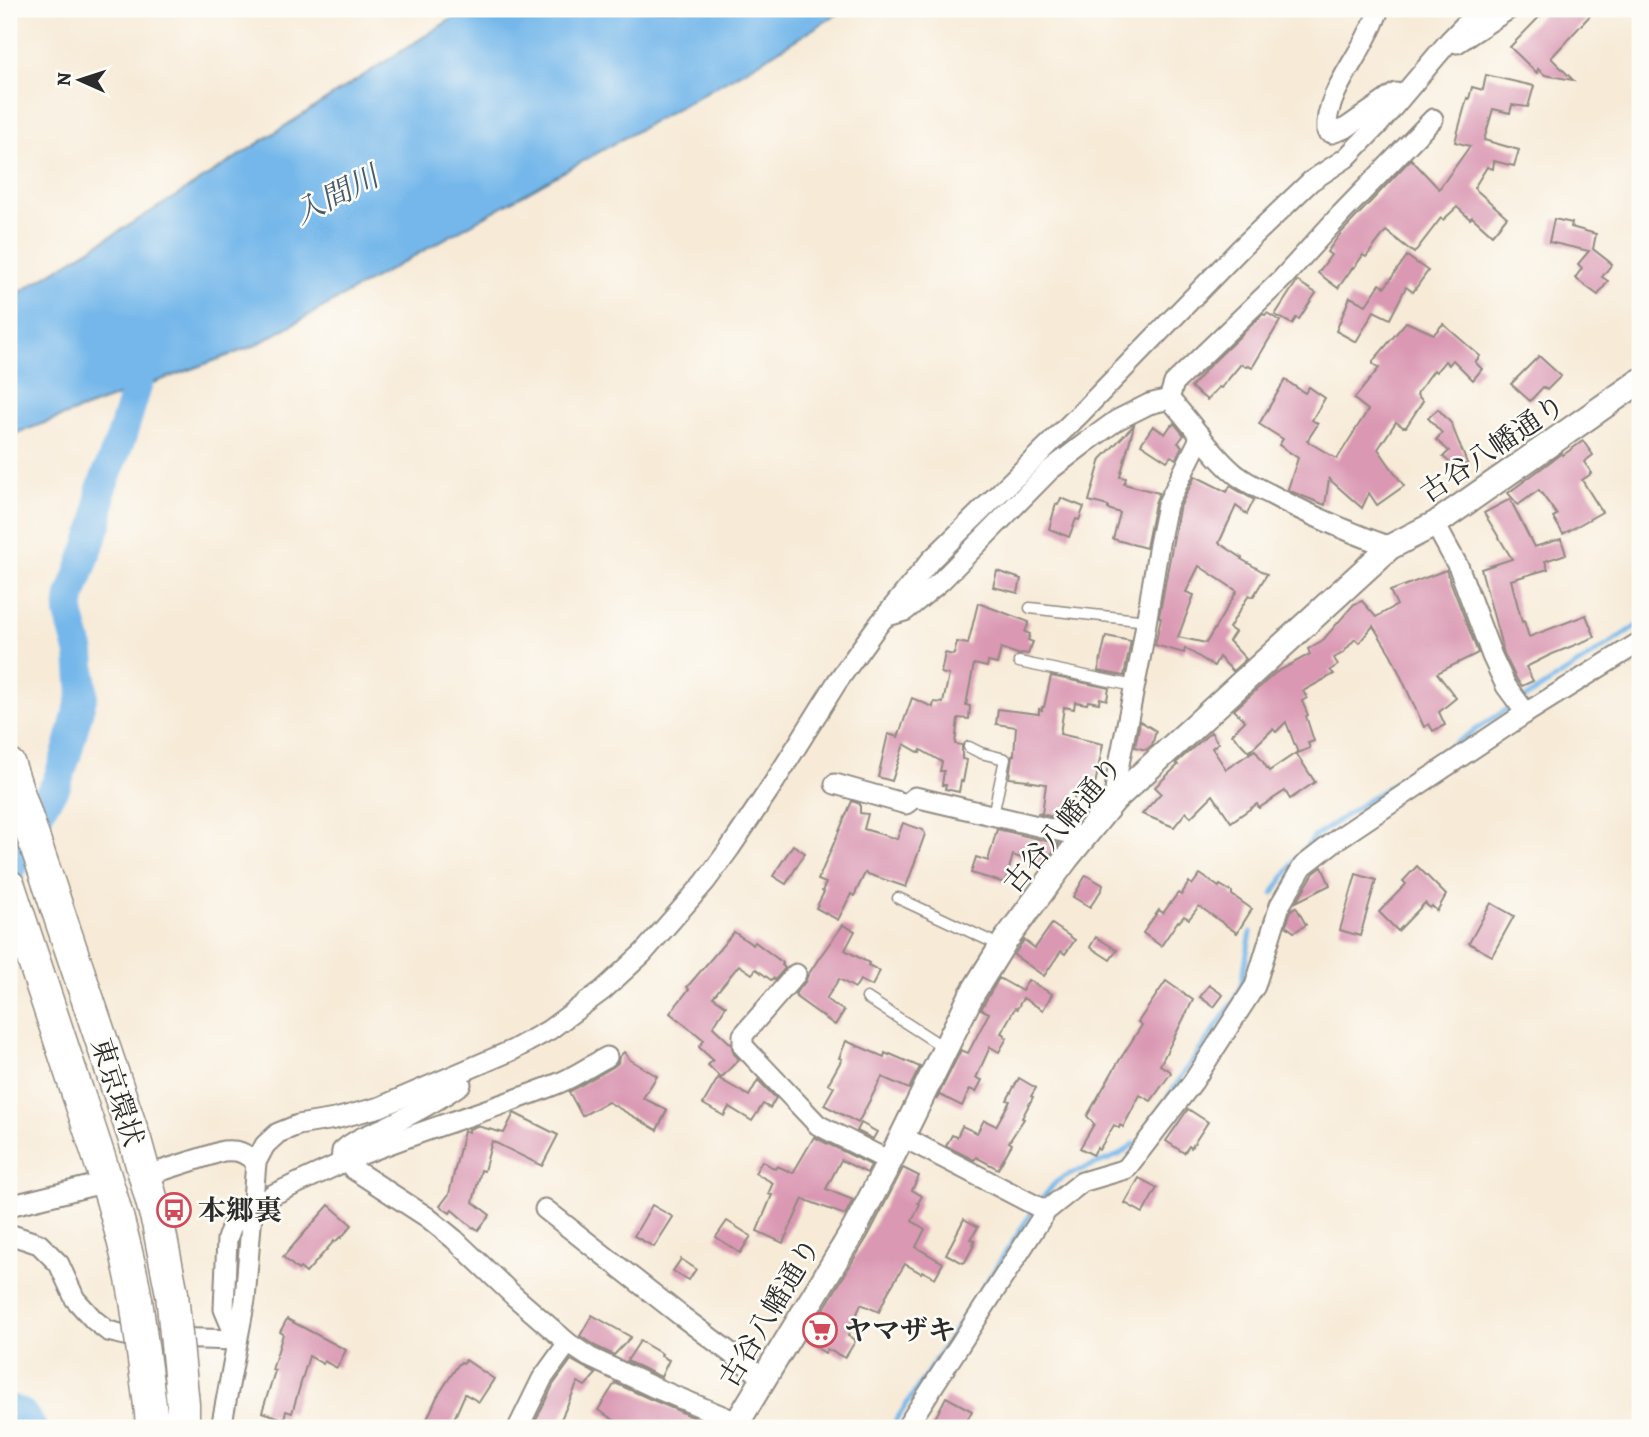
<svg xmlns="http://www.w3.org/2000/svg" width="1649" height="1437" viewBox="0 0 1649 1437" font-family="Alegreya,'Noto Serif JP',serif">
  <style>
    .water { fill: #75b7ea; stroke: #50718a; stroke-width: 2 }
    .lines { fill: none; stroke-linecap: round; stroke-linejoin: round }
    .stream { stroke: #75b7ea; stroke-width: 5 }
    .river { stroke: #75b7ea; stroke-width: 30 }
    .building { fill: #da98b2; fill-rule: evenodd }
    .service-casing { stroke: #918b82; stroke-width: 13 }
    .minor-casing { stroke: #918b82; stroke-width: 23 }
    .tertiary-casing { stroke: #918b82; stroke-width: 28 }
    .trunk-casing { stroke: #918b82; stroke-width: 35 }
    .service { stroke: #fff; stroke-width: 10 }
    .minor { stroke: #fff; stroke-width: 19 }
    .tertiary { stroke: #fff; stroke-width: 24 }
    .trunk { stroke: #fff; stroke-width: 32 }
    .trunk-bridge-casing { stroke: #918b82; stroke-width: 35; stroke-linecap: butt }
    .trunk-bridge { stroke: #fff; stroke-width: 32 }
    .labels { text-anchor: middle; stroke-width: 5; stroke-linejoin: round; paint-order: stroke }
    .street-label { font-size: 28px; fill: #2b2b2b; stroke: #fdfcf7 }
    .poi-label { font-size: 28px; font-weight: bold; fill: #2b2b2b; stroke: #fdfcf7; text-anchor: start }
    .water-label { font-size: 30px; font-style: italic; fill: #455c6e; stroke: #fdfcf7 }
  </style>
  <rect width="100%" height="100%" fill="#fdfcf7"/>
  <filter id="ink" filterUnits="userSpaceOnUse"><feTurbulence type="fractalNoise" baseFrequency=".0143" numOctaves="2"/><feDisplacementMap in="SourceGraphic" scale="14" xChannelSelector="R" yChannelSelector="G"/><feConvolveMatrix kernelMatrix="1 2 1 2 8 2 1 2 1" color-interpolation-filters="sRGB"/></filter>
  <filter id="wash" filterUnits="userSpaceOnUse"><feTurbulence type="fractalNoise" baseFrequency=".00686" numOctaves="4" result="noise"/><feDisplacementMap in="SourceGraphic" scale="28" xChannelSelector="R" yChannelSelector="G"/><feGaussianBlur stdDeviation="1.57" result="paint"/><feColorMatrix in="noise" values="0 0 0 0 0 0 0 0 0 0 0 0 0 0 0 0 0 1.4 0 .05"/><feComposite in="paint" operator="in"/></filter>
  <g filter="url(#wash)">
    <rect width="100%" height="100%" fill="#f7ebd8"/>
    <polygon class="water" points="467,9 846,9 754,65 254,346 9,436 9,299 181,193"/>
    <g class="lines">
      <g class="stream">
        <polyline points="1521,701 1640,624"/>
        <polyline points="1273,893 1297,858 1314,837 1371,798 1512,706"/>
        <polyline points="1145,1130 1234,1001 1241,986 1251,932"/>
        <polyline points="1041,1200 1055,1183 1065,1176 1119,1155 1135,1143"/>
        <polyline points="891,1428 1034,1209"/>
      </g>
      <g class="river">
        <polyline points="9,873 43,804 56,785 66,756 83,694 80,654 69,613 71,596 98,521 101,489 121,438 141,373 144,349"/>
        <polyline points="9,1409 22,1414 32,1428"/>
      </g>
    </g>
    <g id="blocks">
      <g class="building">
        <polygon points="1547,9 1596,9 1551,58 1573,80 1545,75 1538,69 1537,73 1510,47"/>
        <polygon points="1486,75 1534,86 1528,107 1512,105 1510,113 1493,109 1484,140 1519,150 1514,166 1494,161 1493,169 1487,167 1474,188 1507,217 1492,235 1472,217 1470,219 1457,207 1443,220 1441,218 1414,253 1386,231 1366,257 1363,255 1354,268 1353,267 1338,288 1318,273 1331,255 1327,252 1341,233 1411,159 1439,189 1470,146 1455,142 1467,98 1469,99 1472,87 1483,90"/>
        <polygon points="1554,219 1572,223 1571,227 1596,234 1593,249 1612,264 1602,277 1608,281 1598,295 1575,278 1582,268 1578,264 1589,251 1549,242"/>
        <polygon points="1407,256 1428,271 1413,292 1406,287 1390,319 1374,311 1356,342 1336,331 1350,297 1366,305 1380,284 1385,287"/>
        <polygon points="1297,281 1316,293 1299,319 1296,318 1292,324 1275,315"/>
        <polygon points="1267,313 1280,321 1252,368 1248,365 1246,367 1241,364 1221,388 1219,387 1207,400 1191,387 1208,367 1263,314 1265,315"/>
        <polygon points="1406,322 1434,334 1443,324 1480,356 1475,362 1482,369 1473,380 1453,360 1449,365 1445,361 1436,372 1434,370 1418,392 1417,395 1423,401 1406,427 1403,427 1396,422 1378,449 1404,486 1377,505 1369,493 1362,508 1329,479 1325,505 1290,491 1288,489 1298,458 1279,445 1283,439 1259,424 1285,380 1305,393 1309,387 1325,398 1312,420 1318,424 1307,441 1337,459 1368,410 1354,399 1379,368 1373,364 1373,361"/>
        <polygon points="1539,356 1561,376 1547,390 1543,387 1530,401 1511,384"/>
        <polygon points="1438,409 1451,423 1469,468 1461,461 1455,467 1443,457 1449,451 1436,440 1442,433 1428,418"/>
        <polygon points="1174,423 1184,435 1178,443 1182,446 1176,459 1171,456 1167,461 1141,444 1153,426 1165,434 1171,425 1172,426"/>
        <polygon points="1134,425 1120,477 1126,478 1124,484 1159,493 1155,503 1146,548 1113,539 1120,513 1108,509 1108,506 1089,501 1101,459"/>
        <polygon points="1583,441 1593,455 1584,462 1591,472 1590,473 1591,474 1582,480 1602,512 1563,534 1553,517 1557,515 1539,490 1518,505 1508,493 1562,453 1563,455"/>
        <path d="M1195,476L1227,492L1230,486L1254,500L1247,514L1236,506L1219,543L1242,558L1241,559L1267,574L1253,597L1249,595L1229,628L1235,632L1229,641L1246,659L1233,671L1219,657L1214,666L1185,648L1184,653L1155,645L1161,618L1159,617L1179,509ZM1199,566L1237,591L1206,643L1178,637L1194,595L1186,592Z"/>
        <polygon points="1061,498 1084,507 1079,520 1076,519 1069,537 1049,529 1056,504 1058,505"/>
        <polygon points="1510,499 1534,547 1561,539 1566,554 1545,561 1548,569 1511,580 1522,622 1524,621 1529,637 1586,615 1595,637 1550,655 1526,667 1533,681 1522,686 1517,680 1504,654 1481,569 1512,559 1484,513"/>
        <polygon points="1446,570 1478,653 1437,673 1456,698 1439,712 1445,725 1433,731 1429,724 1424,727 1391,655 1373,626 1359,643 1355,639 1343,653 1334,658 1338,665 1330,670 1334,674 1303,691 1307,698 1302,701 1308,715 1306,716 1314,741 1308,743 1310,748 1298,753 1286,722 1276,732 1273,729 1249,752 1232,734 1245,721 1234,710 1275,673 1310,654 1308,649 1323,640 1354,604 1362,601 1376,617 1397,605 1390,591"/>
        <polygon points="997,571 1021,579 1018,593 993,587"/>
        <polygon points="978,603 1029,622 1025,632 1030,634 1028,640 1033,642 1028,654 1022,653 1020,655 1001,648 997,664 988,662 987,667 974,664 966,705 970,706 969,719 958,718 955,744 962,745 962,759 967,760 963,782 961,781 959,792 945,789 946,785 942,785 944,771 940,771 942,762 921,750 920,753 904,744 892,781 878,777 888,734 898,737 912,698 933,707 934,702 943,703 949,675 941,673 945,653 953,655 954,654 957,642 968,644"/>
        <polygon points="1106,636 1131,641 1124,676 1098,671"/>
        <polygon points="1051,676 1109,688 1107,700 1100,698 1099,703 1088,701 1087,704 1075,702 1074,709 1064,707 1060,734 1103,744 1093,795 1076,788 1070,821 1037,813 1042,814 1046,784 1027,781 1028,780 1009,778 1012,756 1014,755 1016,727 996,724 998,709 1039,714 1039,709 1042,710 1042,707 1044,707"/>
        <polygon points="1140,721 1156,731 1152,745 1146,750 1135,747"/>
        <polygon points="1211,732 1218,743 1212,748 1226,769 1255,750 1269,771 1296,753 1315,782 1290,799 1285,791 1259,808 1257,804 1231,822 1213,795 1191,817 1186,812 1174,827 1142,814 1161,793 1155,787 1178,765 1176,763"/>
        <polygon points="852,801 860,804 860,813 868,814 864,829 897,839 903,823 923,830 925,834 906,887 865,873 854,896 851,894 838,920 816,908 824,892 822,891 826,883 818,880"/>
        <polygon points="997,829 1059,844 1042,866 1013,855 1005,883 971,873 976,857 988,861"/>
        <polygon points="793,845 805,853 786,884 773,876"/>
        <polygon points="1417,866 1446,895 1437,911 1432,906 1430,908 1425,903 1398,931 1379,912 1406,884 1403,881"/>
        <polygon points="1322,867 1330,885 1296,902 1314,873"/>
        <polygon points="1200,874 1219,887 1220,885 1232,892 1232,895 1252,909 1237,933 1199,906 1189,919 1184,916 1179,922 1178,921 1161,946 1143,933 1159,910 1163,913 1178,893 1181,895 1189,882 1192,885"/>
        <polygon points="1356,874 1376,880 1360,936 1340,930"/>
        <polygon points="1086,875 1103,885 1102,889 1090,907 1073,897"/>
        <polygon points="1491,903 1514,916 1492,956 1469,943"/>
        <polygon points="1296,907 1306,925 1294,932 1286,926 1291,910"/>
        <polygon points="1052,924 1075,940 1065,954 1061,951 1044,976 1014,955 1024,940 1035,948"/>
        <polygon points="843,925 855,931 845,950 869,963 868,965 880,971 872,986 860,980 855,988 839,979 826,999 844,1011 835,1025 796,997 797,996 795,994 805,982 808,975 819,958"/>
        <polygon points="734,932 753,945 755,942 783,963 782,965 785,968 775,980 773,978 771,980 756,969 752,974 739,965 713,997 726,1006 713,1027 731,1044 734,1054 739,1059 721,1078 708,1065 713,1060 699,1047 704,1040 670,1013 689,989 687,987"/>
        <polygon points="1096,937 1117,950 1110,960 1090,947"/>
        <polygon points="999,978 1022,991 1028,980 1052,994 1043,1010 1023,998 1017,1009 1015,1008 1001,1033 1005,1035 1004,1037 1007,1038 999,1052 990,1047 976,1078 982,1080 976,1092 970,1089 962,1106 940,1095 936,1100 961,1050 968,1053 989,1013 981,1009"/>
        <polygon points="1166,981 1193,1000 1160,1065 1170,1071 1171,1073 1151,1101 1140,1095 1123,1127 1120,1125 1119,1128 1114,1125 1099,1150 1097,1148 1093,1155 1080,1148 1094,1124 1087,1116 1117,1064 1142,1025 1138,1022"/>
        <polygon points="1209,985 1223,995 1214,1007 1200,997"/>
        <polygon points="846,1041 884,1057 885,1053 889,1055 890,1054 920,1067 909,1089 882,1077 858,1123 824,1105 834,1087 828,1084 842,1059 839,1058"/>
        <polygon points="624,1052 630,1060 657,1076 643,1098 667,1110 657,1130 608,1102 582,1116 569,1092 613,1067 618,1063 619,1057"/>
        <polygon points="718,1078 749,1096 758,1080 776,1098 770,1108 763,1104 752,1121 729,1107 724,1116 703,1104"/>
        <polygon points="1019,1078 1036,1088 1031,1096 1033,1097 1022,1118 1024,1119 1009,1142 1012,1144 998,1169 976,1157 974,1160 946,1146 952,1135 957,1137 962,1126 977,1133 984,1120 996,1126 1010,1101 1007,1100"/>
        <polygon points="1188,1109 1208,1122 1191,1148 1189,1146 1184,1153 1166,1141"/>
        <polygon points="514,1113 558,1135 542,1166 492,1141 484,1171 481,1170 473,1202 490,1215 478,1230 474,1227 473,1228 452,1210 450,1213 440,1206 449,1194 464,1131 469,1132 469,1129 477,1126 504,1133"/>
        <polygon points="861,1123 877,1132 873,1139 857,1131"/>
        <polygon points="814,1137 871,1165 867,1173 841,1160 826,1189 853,1200 845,1215 803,1199 783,1243 757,1231 772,1195 768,1194 773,1183 755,1173 762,1161 775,1169 777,1166 793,1173"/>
        <polygon points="903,1168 919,1176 912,1190 922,1196 918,1203 920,1204 912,1221 925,1229 916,1247 943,1263 935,1278 922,1271 921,1273 905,1264 888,1292 879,1312 861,1304 848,1336 856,1340 845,1358 827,1349 825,1353 805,1340 868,1236"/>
        <polygon points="1139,1178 1157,1188 1143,1213 1125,1203"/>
        <polygon points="329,1205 352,1225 341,1238 340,1237 335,1242 334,1241 306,1273 300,1268 298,1270 283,1257"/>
        <polygon points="652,1205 673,1217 654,1247 634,1236"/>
        <polygon points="964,1219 978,1227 971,1239 975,1240 973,1244 974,1245 965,1262 963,1263 946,1254"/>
        <polygon points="727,1221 751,1236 740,1253 716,1237"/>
        <polygon points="681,1259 696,1269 689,1280 673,1271"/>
        <polygon points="592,1315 631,1337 614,1355 595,1346 580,1336"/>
        <polygon points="287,1319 346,1350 337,1368 324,1361 323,1364 309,1356 292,1413 286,1411 284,1419 262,1412 275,1371 272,1370 283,1334 280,1332"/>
        <polygon points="640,1341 662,1354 661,1356 669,1360 661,1377 627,1361"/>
        <polygon points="466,1360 494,1379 479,1402 465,1394 450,1428 423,1428 437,1397 458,1365 461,1362 463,1363"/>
        <polygon points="571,1360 596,1374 585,1386 578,1382 561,1419 580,1428 532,1428 553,1385"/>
        <polygon points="615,1383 648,1398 719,1428 627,1428 598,1410"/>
        <polygon points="946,1397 972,1411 963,1428 930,1428"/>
      </g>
    </g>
  </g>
  <g filter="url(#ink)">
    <use href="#blocks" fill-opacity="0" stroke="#918b82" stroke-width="2"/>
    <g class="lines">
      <g class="service-casing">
        <g id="service">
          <polyline points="1030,608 1147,621"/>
          <polyline points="1019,662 1134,686"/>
          <polyline points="969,747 981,753 1005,759 993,815"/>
          <polyline points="898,898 1001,946"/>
          <polyline points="867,998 945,1048"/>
        </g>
      </g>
      <g class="minor-casing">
        <g id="minor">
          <path d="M1379,9C1376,17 1373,26 1368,34C1355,62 1324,99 1327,131L1332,133L1346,128L1396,93"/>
          <polyline points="1457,43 1509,9"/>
          <polyline points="1169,399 1174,383 1283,278 1341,214 1433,119"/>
          <polyline points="1435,524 1459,568 1492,656 1506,686 1526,713"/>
          <path d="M888,616L905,611L941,581L1050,470L1084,444L1117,420L1149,404L1169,399C1192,422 1208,451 1233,472C1243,481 1258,488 1270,494C1309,515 1349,532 1390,547"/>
          <polyline points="835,784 906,804 915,797 1084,837"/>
          <polyline points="1114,800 1117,774 1141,654 1159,544 1167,505 1201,436"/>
          <polyline points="796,974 743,1035 743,1046 818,1125 889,1161"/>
          <polyline points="901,1136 1046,1211"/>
          <path d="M348,1160C417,1131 490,1111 559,1083C576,1076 591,1065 607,1057"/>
          <path d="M341,1163L342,1151C356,1137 373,1134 390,1125C414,1113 439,1100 461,1084"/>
          <path d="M145,1176L223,1151C239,1150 243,1152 256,1162"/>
          <polyline points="272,1195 348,1160 353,1169 427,1217 454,1239 514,1296 568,1343 589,1357 653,1387 737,1422"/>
          <polyline points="9,1206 107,1182"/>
          <polyline points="545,1209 680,1315 764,1378"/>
          <polyline points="9,1234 39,1244 59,1264 75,1299 94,1320 108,1331 133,1337 237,1340"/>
          <polyline points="237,1340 224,1309 227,1239 232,1225 245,1215"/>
          <polyline points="221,1428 245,1300 256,1162 265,1145 278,1133 298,1125 335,1119 380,1107 513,1050 549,1030 603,990 643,953 705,882 730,848 775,781 837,682 875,629 931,560 1081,413 1241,248 1311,181 1346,158 1378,125 1450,40 1480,9"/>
          <polyline points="518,1428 542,1379 568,1343"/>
          <polyline points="906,1428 1046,1211 1082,1182 1126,1169 1193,1082 1255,986 1280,905 1303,866 1339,838 1526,713 1640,642"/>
        </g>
      </g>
      <g class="tertiary-casing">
        <polyline id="tertiary" points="734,1428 855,1228 896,1149 972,994 1005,941 1066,859 1114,800 1390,547 1435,524 1640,381"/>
      </g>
      <g class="trunk-casing">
        <g id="trunk">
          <polyline points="9,765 135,1140 158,1223 172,1294"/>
          <path d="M9,886C32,956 55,1025 78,1094C101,1162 124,1230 136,1300"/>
        </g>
      </g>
      <use href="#service" class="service"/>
      <use href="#minor" class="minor"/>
      <use href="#tertiary" class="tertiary"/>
      <use href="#trunk" class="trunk"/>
      <g class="trunk-bridge-casing">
        <g id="trunk-bridge">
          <polyline points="172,1294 183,1404 183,1428"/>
          <polyline points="136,1300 151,1413 152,1428"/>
        </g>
      </g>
      <use href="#trunk-bridge" class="trunk-bridge"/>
    </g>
  </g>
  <defs>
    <g id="bus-ring" transform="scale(1.75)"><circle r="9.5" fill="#fdfcf7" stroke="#d1495b" stroke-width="1.5"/><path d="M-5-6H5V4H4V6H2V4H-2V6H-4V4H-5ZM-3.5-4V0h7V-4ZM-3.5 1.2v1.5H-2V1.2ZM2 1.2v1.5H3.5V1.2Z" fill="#d1495b"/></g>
    <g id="supermarket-ring" transform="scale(1.75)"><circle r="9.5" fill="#fdfcf7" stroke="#d1495b" stroke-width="1.5"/><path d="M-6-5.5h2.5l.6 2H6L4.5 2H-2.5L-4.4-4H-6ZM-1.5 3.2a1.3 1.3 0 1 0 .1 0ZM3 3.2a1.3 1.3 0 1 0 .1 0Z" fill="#d1495b"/></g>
  </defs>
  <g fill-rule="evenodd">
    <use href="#bus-ring" x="174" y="1210"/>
    <use href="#supermarket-ring" x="820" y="1330"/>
  </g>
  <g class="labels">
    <g class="street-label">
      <text transform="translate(1492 448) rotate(-34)" y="10">古谷八幡通り</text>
      <text transform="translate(1062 824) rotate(-50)" y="10">古谷八幡通り</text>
      <text transform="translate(118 1092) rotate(72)" y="10">東京環状</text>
      <text transform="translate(769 1312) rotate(-59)" y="10">古谷八幡通り</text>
    </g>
    <g class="poi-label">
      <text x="198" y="1220">本郷裏</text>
      <text x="844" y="1340">ヤマザキ</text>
    </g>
    <g class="water-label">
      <text transform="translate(336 195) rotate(-27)" y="10">入間川</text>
    </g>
  </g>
  <rect width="1649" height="1437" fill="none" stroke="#fdfcf7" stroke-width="35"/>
  <g transform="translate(80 80) rotate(273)" stroke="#fdfcf7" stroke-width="5" paint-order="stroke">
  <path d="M0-5L12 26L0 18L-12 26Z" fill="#2b2b2b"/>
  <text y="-10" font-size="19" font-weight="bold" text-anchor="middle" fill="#2b2b2b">N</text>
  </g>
</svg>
